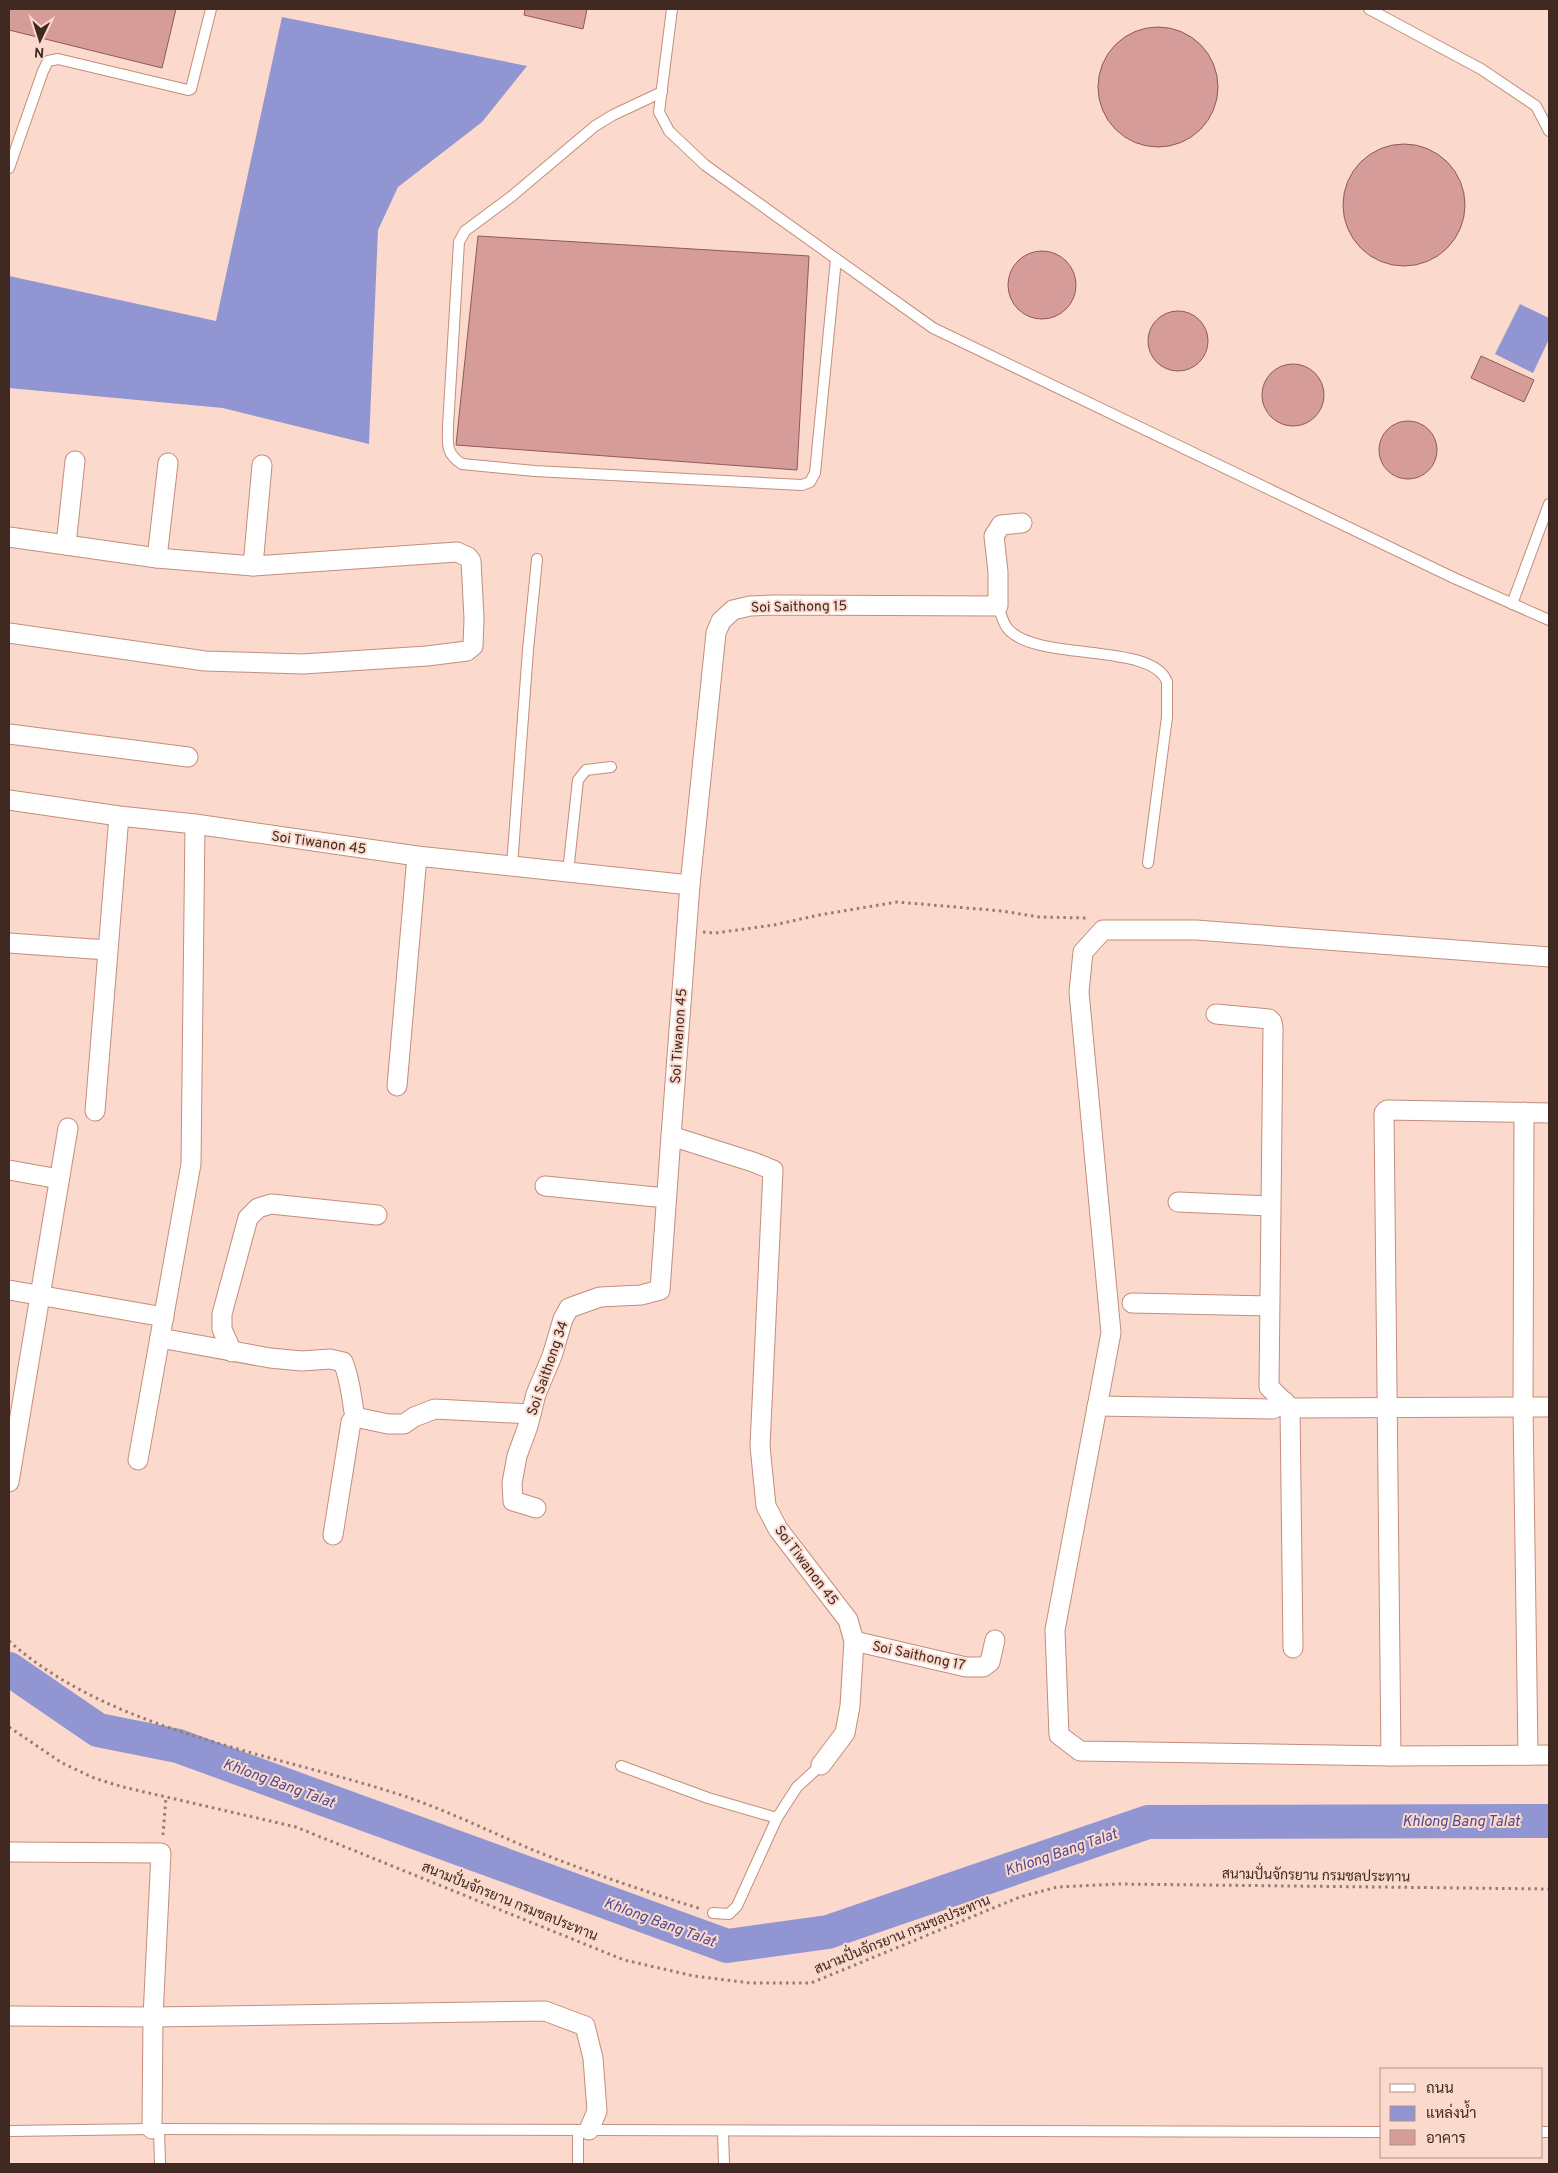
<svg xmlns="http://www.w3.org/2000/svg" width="1558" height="2173" viewBox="0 0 1558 2173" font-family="Overpass,Sarabun,sans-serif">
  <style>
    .water { fill: #9195d1 }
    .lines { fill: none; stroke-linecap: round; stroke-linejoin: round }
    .river { stroke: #9195d1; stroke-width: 34 }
    .building { fill: #d69c99; stroke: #8f5958 }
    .service-casing { stroke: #c38e7a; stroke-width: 12 }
    .minor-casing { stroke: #c38e7a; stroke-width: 21 }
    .path { stroke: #977c71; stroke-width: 3; stroke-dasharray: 2.5 4; stroke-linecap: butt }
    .service { stroke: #fff; stroke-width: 10 }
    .minor { stroke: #fff; stroke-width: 19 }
    .labels { text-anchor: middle; stroke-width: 4; stroke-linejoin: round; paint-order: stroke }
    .street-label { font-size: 14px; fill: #3f2921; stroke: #fbd9cc }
    .water-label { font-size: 15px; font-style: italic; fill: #4a4993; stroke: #fbd9cc }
  </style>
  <rect width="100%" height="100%" fill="#fbd9cc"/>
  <g class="water">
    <polygon points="282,17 527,66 482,122 398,187 378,230 369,444 223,408 9,388 9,276 216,321"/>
    <polygon points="1520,304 1549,318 1549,339 1533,373 1495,354"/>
  </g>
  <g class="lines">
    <polyline class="river" points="9,1669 98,1730 178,1746 727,1946 828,1932 1148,1822 1549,1821"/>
  </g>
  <g class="building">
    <polygon points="9,9 176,9 162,68 9,30"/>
    <polygon points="525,9 587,9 583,29 524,15"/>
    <circle cx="1158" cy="87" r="60"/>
    <circle cx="1404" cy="205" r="61"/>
    <polygon points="478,236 809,256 797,470 456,445"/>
    <circle cx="1042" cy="285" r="34"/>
    <circle cx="1178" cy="341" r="30"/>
    <polygon points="1481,356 1534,380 1524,402 1471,378"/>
    <circle cx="1293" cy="395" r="31"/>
    <circle cx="1408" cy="450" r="29"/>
  </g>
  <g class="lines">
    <g class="service-casing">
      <g id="service">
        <polyline points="672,9 659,112 669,131 705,165 933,328 1454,578 1549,620"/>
        <polyline points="1369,9 1481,69 1536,106 1549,131"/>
        <path d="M662,92L613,115L595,126L512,196L465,231L459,242L448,426C448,444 445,453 462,464L535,471L802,485L810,482L815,473L836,259"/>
        <polyline points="9,168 43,71 48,61 58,59 188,90 191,89 211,9"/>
        <polyline points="1512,604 1549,504"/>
        <path d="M998,606C1001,613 1003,625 1009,630C1039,662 1153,642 1167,682V717L1148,863"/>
        <polyline points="512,866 528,650 537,559"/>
        <polyline points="568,872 578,780 586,770 611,767"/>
        <polyline points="621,1766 708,1798 777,1818"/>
        <polyline points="713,1913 729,1914 737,1906 777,1818 797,1787 821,1765"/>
        <polyline points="159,2130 160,2164"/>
        <polyline points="9,2131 152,2129 1382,2132"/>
        <polyline points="723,2132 724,2164"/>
        <polyline points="1542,2132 1549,2132"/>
        <polyline points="578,2164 578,2130"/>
      </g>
    </g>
    <g class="minor-casing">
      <g id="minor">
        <polyline points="9,537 66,545 75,461"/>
        <polyline points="157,558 168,463"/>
        <polyline points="253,566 262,465"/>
        <polyline points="9,633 205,661 303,664 427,656 467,651 473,646 474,618 471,561 468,557 457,552 253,566 157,558 66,545"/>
        <polyline points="9,734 188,757"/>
        <polyline points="9,800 119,816 195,824 417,856 690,885 671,1136 753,1162 773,1170 760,1446 766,1506 778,1529 848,1620 854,1641 850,1706 845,1733 821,1765"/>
        <polyline points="690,885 716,633 721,621 733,610 750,606 774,605 998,606 998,572 994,536 1001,525 1022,523"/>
        <polyline points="9,943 107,950"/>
        <polyline points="1549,957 1196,930 1103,930 1083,952 1079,992 1111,1333 1055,1630 1059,1735 1080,1751 1391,1756 1549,1755"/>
        <polyline points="1216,1014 1269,1019 1272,1022 1273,1028 1269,1387 1290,1408 1293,1648"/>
        <polyline points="397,1086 417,856"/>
        <polyline points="95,1111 119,816"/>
        <polyline points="1524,1112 1523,1407 1528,1755"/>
        <polyline points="9,1170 59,1179"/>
        <polyline points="545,1186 666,1198"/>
        <polyline points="1178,1202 1270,1206"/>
        <polyline points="9,1290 164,1317"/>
        <polyline points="1132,1303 1269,1306"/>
        <path d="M160,1338L270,1358L302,1361L330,1359L343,1362C351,1381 351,1397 355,1417L351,1422L333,1535"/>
        <polyline points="232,1352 222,1329 222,1314 248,1218 258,1208 271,1204 377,1215"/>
        <polyline points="1097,1406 1273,1409 1285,1402"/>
        <polyline points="1290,1408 1549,1407"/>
        <polyline points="355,1417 388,1424 404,1424 414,1417 435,1409 531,1414"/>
        <polyline points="138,1460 191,1164 195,824"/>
        <polyline points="9,1482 68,1128"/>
        <polyline points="536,1508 513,1501 512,1483 517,1456 528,1426 536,1394 552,1356 563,1319 569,1308 600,1297 641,1295 660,1290 671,1136"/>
        <polyline points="854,1641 966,1667 983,1667 990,1662 995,1640"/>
        <polyline points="1391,1756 1384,1113 1387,1110 1549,1113"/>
        <polyline points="9,1852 161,1853 153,2017 152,2129"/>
        <polyline points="9,2016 153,2017 545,2011 585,2026 593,2058 597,2111 589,2130"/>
      </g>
    </g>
    <g class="path">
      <polyline points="703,932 715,933 774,925 819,915 897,902 1002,911 1039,917 1088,918"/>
      <path d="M9,1641C112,1733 279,1754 407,1797C450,1812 491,1832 533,1850C588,1872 644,1891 701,1909"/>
      <polyline points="9,1727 62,1763 94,1778 123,1787 296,1827 624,1960 694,1976 750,1983 811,1983 1020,1897 1057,1887 1119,1884 1549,1889"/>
      <polyline points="163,1835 166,1797"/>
    </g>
    <use href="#service" class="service"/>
    <use href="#minor" class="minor"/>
  </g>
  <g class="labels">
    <g class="street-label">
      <text transform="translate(799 606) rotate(-1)" y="5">Soi Saithong 15</text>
      <text transform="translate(319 842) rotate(8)" y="5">Soi Tiwanon 45</text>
      <text transform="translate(678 1036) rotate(-86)" y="5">Soi Tiwanon 45</text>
      <text transform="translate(547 1368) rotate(-71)" y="5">Soi Saithong 34</text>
      <text transform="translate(807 1565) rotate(53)" y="5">Soi Tiwanon 45</text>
      <text transform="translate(919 1655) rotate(12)" y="5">Soi Saithong 17</text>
      <text transform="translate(1316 1875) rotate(1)" y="5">สนามปั่นจักรยาน กรมชลประทาน</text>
      <text transform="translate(510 1901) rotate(22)" y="5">สนามปั่นจักรยาน กรมชลประทาน</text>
      <text transform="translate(902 1934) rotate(-22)" y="5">สนามปั่นจักรยาน กรมชลประทาน</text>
    </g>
    <g class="water-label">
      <text transform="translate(279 1783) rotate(20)" y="5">Khlong Bang Talat</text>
      <text x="1461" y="1826">Khlong Bang Talat</text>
      <text transform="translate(1061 1852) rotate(-19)" y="5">Khlong Bang Talat</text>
      <text transform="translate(660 1922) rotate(20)" y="5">Khlong Bang Talat</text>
    </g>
  </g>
  <rect width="1558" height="2173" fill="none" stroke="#3f2921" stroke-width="20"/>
  <rect x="1380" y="2068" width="162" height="90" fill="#fbd9cc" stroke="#b09388"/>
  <rect x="1390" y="2084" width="25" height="8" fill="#ffffff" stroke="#b09388"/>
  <text x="1426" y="2093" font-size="15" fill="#3f2921">ถนน</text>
  <rect x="1390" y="2106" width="25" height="15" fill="#9195d1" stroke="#b09388"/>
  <text x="1426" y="2118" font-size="15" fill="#3f2921">แหล่งน้ำ</text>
  <rect x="1390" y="2130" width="25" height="15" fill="#d69c99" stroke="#b09388"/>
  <text x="1426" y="2143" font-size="15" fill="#3f2921">อาคาร</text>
  <g transform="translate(40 40) rotate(184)" stroke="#fbd9cc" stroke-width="4" paint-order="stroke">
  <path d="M0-4L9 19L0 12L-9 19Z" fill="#3f2921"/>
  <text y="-8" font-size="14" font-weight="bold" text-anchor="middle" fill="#3f2921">N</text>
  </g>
</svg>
